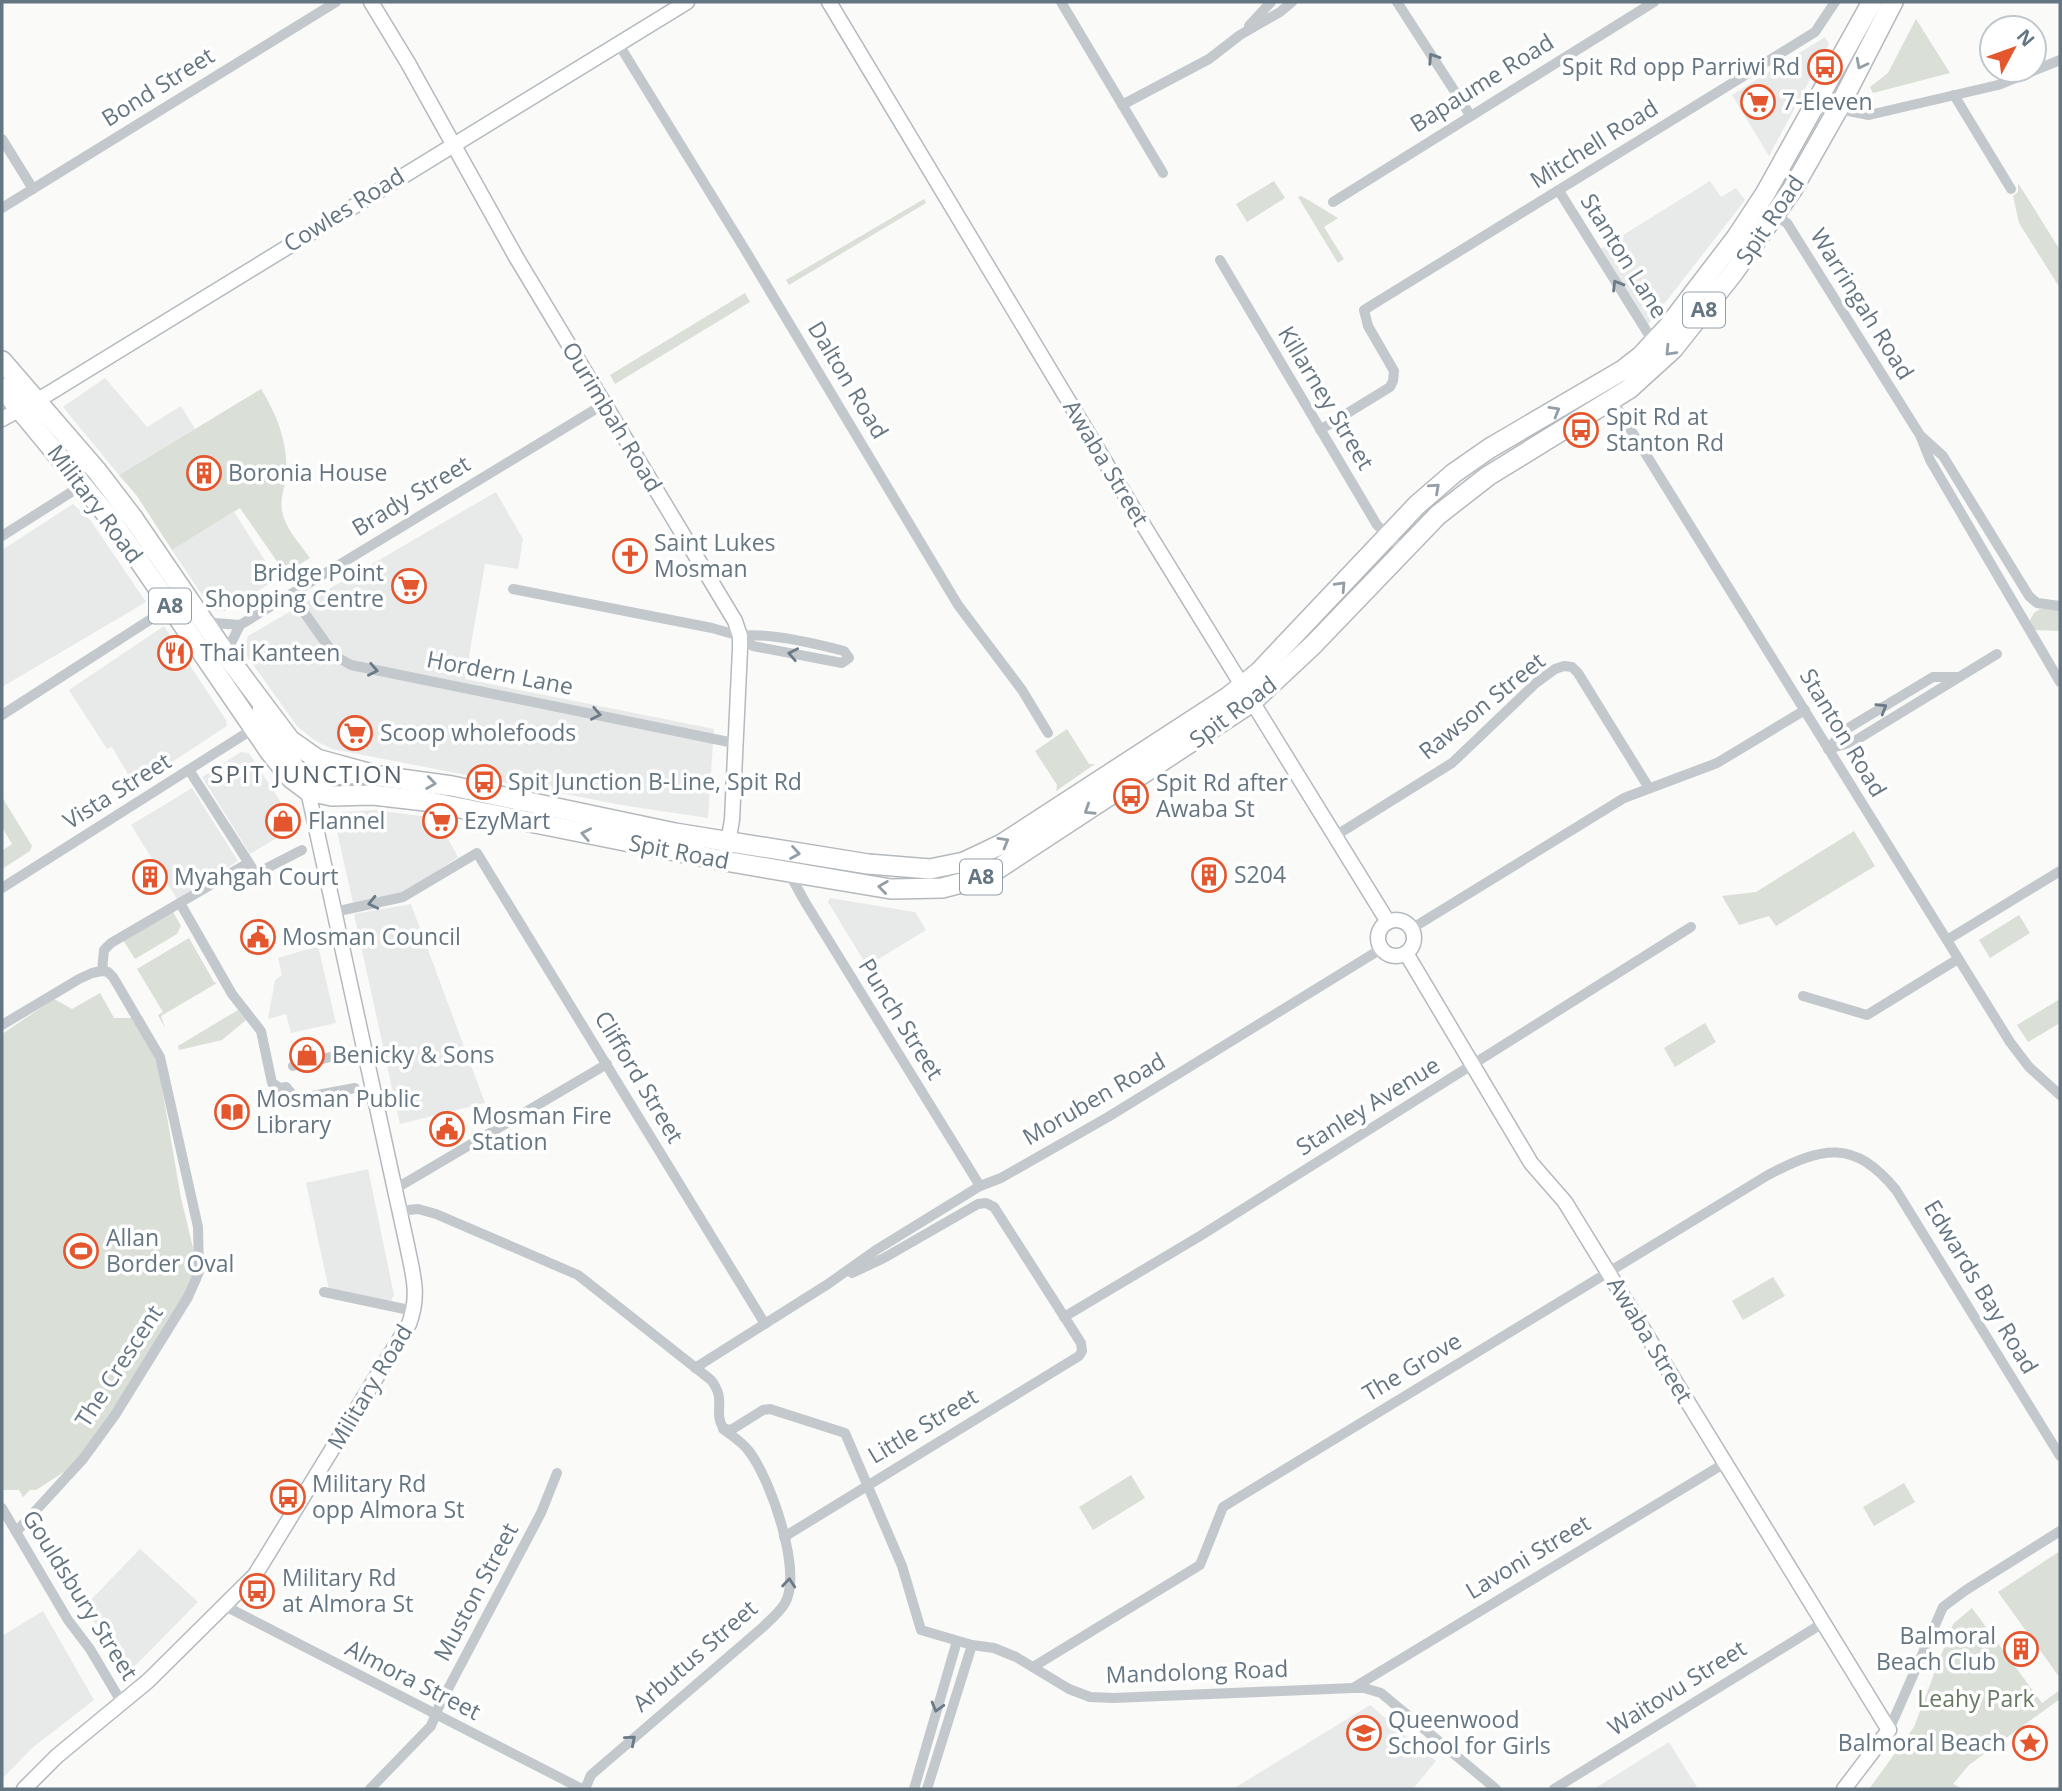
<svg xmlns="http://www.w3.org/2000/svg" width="2062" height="1791" viewBox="0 0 2062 1791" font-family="'Open Sans',sans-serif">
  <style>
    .built { fill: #e8e9e9 }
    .green { fill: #dadfd7 }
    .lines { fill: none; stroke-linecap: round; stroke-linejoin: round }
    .secondary-casing { stroke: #b3babf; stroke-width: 17 }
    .highway-casing { stroke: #b4b9bd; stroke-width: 22 }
    .street { stroke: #c3c8cc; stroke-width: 10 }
    .secondary { stroke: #fff; stroke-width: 14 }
    .highway { stroke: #fff; stroke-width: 19 }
    .oneway { stroke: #6a7a87 }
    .oneway2 { stroke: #939fa8 }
    .labels { text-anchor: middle; stroke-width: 7; stroke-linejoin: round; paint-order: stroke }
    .shield { fill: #fff; stroke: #939fa8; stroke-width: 2 }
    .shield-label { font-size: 21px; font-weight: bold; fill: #657683 }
    .poi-label { font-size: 23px; fill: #657683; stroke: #fff; text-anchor: start }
    .street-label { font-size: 23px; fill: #657683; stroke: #fff }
    .park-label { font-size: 23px; fill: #687a64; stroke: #fff }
    .neighbourhood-label { font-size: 24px; letter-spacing: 2px; fill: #57646e; stroke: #fff }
  </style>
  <rect width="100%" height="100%" fill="#fafaf8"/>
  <g class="built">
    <polygon points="1825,37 1829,44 1769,156 1732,95"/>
    <polygon points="1710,181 1721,197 1736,188 1745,200 1647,326 1599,250"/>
    <polygon points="105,378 147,427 181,406 195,429 119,475 63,407"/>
    <polygon points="496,492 523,539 518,569 485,564 465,679 714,729 708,818 627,806 332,749 314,740 297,726 244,652 248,636"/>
    <polygon points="73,504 91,521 146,602 2,687 2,550"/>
    <polygon points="234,512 277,579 225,611 212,610 172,550"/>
    <polygon points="164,626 226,720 227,726 135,786 112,747 107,749 69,690"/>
    <polygon points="241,752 249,753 293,821 287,832 250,854 202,777"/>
    <polygon points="192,788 238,861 177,899 131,825"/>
    <polygon points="375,810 429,817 440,824 458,857 406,892 353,903 334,818 342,812"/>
    <polygon points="830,898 915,912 926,930 867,966 828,902"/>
    <polygon points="411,904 485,1103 400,1124 354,914"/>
    <polygon points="318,946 336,1023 291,1033 286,1014 268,1019 275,980 282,975 278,958"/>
    <polygon points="368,1169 394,1295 391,1301 329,1290 306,1183"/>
    <polygon points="140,1549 198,1602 130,1671 122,1670 85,1606"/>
    <polygon points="43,1611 94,1700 32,1748 2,1779 2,1636"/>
    <polygon points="1370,1705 1436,1761 1413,1789 1233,1789"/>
    <polygon points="1669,1742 1698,1789 1593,1789 1594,1789"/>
  </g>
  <g class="green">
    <polygon points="1916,19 1950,73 1873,93 1870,87 1888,73"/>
    <polygon points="1274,181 1285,198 1247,222 1236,204"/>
    <polygon points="2018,183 2060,250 2060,288 2019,223 2013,196 2018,192"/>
    <path d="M1301,196C1314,203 1325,210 1338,218L1324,227L1344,259L1338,263L1298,197Z"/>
    <polygon points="924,199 926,203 789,285 786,280"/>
    <polygon points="745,293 750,302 615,384 610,375"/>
    <path d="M261,389C278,416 289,446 286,478C284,489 280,499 282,511C285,528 300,544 310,558L285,573L240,508L172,550L137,496L119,475Z"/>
    <polygon points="2040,609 2060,609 2060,631 2033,630 2029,622 2034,613"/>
    <polygon points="1067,729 1089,764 1095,764 1056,791 1057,785 1035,751"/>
    <polygon points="2,797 32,846 30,851 2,869 2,851 12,844 2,827"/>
    <polygon points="1854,831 1875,866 1776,926 1769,916 1739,925 1722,896 1756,892"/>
    <polygon points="172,910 181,926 177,934 135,959 123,940"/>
    <polygon points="2019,915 2030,933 1990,958 1979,940"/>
    <polygon points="189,938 214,982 217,983 161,1016 165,1028 158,1015 163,1012 137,969"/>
    <polygon points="100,993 114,1018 134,1018 154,1054 160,1076 181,1198 201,1281 84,1459 36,1490 30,1490 23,1497 19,1490 2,1490 2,1034 54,999 72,1009"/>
    <polygon points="2060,999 2060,1023 2028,1042 2017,1025"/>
    <polygon points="238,1010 246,1020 222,1040 179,1050 178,1046"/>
    <polygon points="1705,1023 1716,1042 1675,1067 1664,1048"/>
    <polygon points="1773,1277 1785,1296 1743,1320 1732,1301"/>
    <polygon points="1131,1475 1145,1498 1093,1530 1079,1507"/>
    <polygon points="1904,1483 1915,1502 1874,1526 1863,1507"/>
    <polygon points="2060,1551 2060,1678 1998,1592"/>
    <polygon points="1972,1608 2042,1703 2060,1690 2060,1699 1969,1765 1953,1784 1963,1789 1869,1789 1914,1727 1953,1624"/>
  </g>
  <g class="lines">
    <g class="secondary-casing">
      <g id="secondary">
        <polyline points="371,2 408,63 516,257 735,621 740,636 740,649 732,820 727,848"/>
        <polyline points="829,2 1134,510 1388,922"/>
        <polyline points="2,419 48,394 687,2"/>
        <path d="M308,791C323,774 344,777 365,776"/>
        <circle cx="1396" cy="938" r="18"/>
        <polyline points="1406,953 1531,1163 1565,1202 1889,1730 1844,1789"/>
        <path d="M24,1789L57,1756L148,1681L255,1575L409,1324C420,1295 413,1275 407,1245L308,791C300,761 272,739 260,709"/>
      </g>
    </g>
    <g class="highway-casing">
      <g id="highway">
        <polyline points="2,361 97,471 133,518 230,660 290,740 317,759 379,776 452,786 675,833 868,864 930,869 964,862 1002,844 1228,697 1259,672 1417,505 1454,473 1490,448 1623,370 1641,356 1667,328 1736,238 1765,194 1872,2"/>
        <polyline points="2,388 112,521 270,752 292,779 308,791 332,796 373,795 425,801 725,861 891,889 942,888 973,880 996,870 1252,702 1313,645 1438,515 1488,476 1629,389 1673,349 1734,272 1792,190 1838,109 1893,2"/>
      </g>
    </g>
    <g class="street">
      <polyline points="1061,2 1163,173"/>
      <polyline points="1397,2 1470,115"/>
      <polyline points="1249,26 1271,2"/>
      <polyline points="618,43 744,248 958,605 1022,690 1048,733"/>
      <polyline points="1954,95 2011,189"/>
      <polyline points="1122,105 1209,59 1240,35 1280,12 1292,2"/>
      <polyline points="1838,109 1869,115 1998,85 2060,60"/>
      <polyline points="2,139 33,189"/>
      <polyline points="1559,191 1654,343"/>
      <polyline points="1333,202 1654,2"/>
      <polyline points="2,208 336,2"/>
      <polyline points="1771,213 1787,223 1920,435 1930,460 2060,682"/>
      <polyline points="1220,260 1377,525 1404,551"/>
      <polyline points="1611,398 2010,1042 2029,1067 2060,1095"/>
      <polyline points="1320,430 1390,387 1393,381 1394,371 1368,326 1364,310 1815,32 1835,2"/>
      <polyline points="1922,437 1943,456 2029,596 2037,603 2060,606"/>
      <polyline points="2,536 84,484"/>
      <path d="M513,589L712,628L740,636L753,646L842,663L849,658L844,651C817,644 767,632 740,636"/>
      <polyline points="291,594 335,656 351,665 734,743"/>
      <polyline points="205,620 215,623 240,625"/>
      <polyline points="230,656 231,643 240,625 604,404"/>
      <polyline points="2,715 173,605"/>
      <polyline points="1828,749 1853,742 1997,654"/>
      <polyline points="1828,749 1845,730 1933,677 1956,677"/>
      <polyline points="189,770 254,871"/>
      <polyline points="1335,836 1452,763 1536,683 1555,669 1564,666 1572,667 1578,673 1649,788"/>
      <polyline points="789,873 805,902 980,1186"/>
      <polyline points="2,888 253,729"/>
      <polyline points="180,903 232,994 261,1031 272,1083 280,1088 286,1087 296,1099 355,1088"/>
      <polyline points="334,912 403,897 477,853 765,1324"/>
      <polyline points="1411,929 1624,798 1717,763 1805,710"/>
      <polyline points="1947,940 2060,871"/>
      <polyline points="102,971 104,950 111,943 243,866 255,874 302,850"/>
      <polyline points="1803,996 1867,1015 1958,959"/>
      <polyline points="2,1025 79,979 92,973 102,971"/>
      <polyline points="293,1066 347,1053"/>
      <polyline points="395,1189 607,1064"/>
      <path d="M399,1211L418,1209L436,1214L578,1275L711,1380C727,1400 713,1411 723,1428"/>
      <polyline points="324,1292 414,1311"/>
      <polyline points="1064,1317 1200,1236 1691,927"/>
      <polyline points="695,1368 828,1284 876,1250 980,1186 1001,1178 1108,1117 1381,949"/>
      <polyline points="723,1428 731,1430 763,1410 770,1409 845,1433 902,1566 921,1630 972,1645 994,1648 1016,1657 1069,1689 1090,1697 1113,1698 1353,1688 1364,1688 1381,1693 1496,1789"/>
      <polyline points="2,1508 68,1620 90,1649 122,1703"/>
      <polyline points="16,1532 83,1459 115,1415 188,1297 199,1272 198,1227 160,1057 113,977 108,972 102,971"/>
      <polyline points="784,1537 1079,1356 1082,1351 1081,1343 994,1207 986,1203 978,1204 884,1258 852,1273"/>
      <polyline points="225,1606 582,1789"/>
      <path d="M1033,1667L1200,1565L1223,1507L1768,1175C1823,1146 1854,1139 1896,1190L2060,1456"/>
      <polyline points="1353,1688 1725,1463"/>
      <polyline points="1889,1730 1943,1607 1966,1590 2060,1531"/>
      <polyline points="370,1789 431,1726 440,1704 541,1513 557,1473"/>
      <path d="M585,1789L591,1775L763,1627C770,1620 780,1612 785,1603C803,1571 770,1477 748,1450C742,1442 731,1435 723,1429"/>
      <polyline points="914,1789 957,1641"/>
      <polyline points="927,1789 972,1645"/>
      <polyline points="1554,1789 1823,1623"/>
    </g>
    <use href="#secondary" class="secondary"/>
    <use href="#highway" class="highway"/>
  </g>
  <defs><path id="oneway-chevron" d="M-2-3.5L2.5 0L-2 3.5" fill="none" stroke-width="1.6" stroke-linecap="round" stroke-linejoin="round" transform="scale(1.75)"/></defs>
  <g class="oneway">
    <use href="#oneway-chevron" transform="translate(1433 58) rotate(-123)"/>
    <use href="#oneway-chevron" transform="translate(1617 285) rotate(-121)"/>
    <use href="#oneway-chevron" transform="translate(793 654) rotate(-169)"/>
    <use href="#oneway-chevron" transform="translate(373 670) rotate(11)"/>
    <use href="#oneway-chevron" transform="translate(1882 708) rotate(-31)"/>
    <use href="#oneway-chevron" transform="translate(596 714) rotate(11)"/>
    <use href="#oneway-chevron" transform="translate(373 903) rotate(167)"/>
    <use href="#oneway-chevron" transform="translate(789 1583) rotate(-85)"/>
    <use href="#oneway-chevron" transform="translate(937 1707) rotate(106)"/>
    <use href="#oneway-chevron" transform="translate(631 1740) rotate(-41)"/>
  </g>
  <g class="oneway2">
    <use href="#oneway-chevron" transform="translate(1861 64) rotate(117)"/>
    <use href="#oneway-chevron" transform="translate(1670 351) rotate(133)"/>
    <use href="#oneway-chevron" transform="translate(1555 411) rotate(-30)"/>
    <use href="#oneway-chevron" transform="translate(1435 488) rotate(-42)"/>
    <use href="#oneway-chevron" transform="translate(1341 586) rotate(-47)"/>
    <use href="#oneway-chevron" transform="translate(431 783) rotate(8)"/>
    <use href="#oneway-chevron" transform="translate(1089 810) rotate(147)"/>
    <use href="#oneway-chevron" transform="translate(586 834) rotate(-169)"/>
    <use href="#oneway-chevron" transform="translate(1004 842) rotate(-30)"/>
    <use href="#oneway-chevron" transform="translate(795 853) rotate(9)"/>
    <use href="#oneway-chevron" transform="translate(883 887) rotate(-172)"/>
  </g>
  <defs>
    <g id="bus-ring" transform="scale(1.75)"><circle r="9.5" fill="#fff" stroke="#e4572e" stroke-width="1.5"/><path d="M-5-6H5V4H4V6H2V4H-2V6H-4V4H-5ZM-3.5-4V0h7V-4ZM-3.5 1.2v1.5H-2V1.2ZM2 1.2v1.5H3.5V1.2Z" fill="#e4572e"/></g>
    <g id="supermarket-ring" transform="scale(1.75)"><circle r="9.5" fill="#fff" stroke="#e4572e" stroke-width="1.5"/><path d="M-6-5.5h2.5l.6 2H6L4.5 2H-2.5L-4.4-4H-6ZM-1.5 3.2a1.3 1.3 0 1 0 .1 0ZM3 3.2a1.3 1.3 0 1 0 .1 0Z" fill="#e4572e"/></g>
    <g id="building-ring" transform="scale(1.75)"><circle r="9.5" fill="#fff" stroke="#e4572e" stroke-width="1.5"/><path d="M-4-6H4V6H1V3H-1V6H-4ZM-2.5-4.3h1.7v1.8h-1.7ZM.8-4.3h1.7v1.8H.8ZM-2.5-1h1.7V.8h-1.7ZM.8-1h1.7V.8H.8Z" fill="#e4572e"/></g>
    <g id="church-ring" transform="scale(1.75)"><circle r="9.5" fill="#fff" stroke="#e4572e" stroke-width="1.5"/><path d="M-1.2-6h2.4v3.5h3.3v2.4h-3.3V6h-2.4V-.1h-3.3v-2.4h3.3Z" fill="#e4572e"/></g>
    <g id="restaurant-ring" transform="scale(1.75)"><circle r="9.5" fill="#fff" stroke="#e4572e" stroke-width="1.5"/><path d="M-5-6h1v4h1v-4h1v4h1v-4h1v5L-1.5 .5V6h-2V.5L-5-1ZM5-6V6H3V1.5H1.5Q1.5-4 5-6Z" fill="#e4572e"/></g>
    <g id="shop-ring" transform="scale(1.75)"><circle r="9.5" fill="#fff" stroke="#e4572e" stroke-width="1.5"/><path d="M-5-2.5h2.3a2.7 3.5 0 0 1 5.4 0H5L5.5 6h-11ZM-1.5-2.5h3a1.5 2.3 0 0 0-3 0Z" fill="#e4572e"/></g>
    <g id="civic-ring" transform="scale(1.75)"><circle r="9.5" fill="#fff" stroke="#e4572e" stroke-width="1.5"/><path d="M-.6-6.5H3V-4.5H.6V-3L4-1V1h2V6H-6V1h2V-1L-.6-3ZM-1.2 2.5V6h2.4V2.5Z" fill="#e4572e"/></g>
    <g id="library-ring" transform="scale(1.75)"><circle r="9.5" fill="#fff" stroke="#e4572e" stroke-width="1.5"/><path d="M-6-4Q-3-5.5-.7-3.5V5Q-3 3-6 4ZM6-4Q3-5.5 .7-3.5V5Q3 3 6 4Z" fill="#e4572e"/></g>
    <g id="stadium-ring" transform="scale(1.75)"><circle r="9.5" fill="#fff" stroke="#e4572e" stroke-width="1.5"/><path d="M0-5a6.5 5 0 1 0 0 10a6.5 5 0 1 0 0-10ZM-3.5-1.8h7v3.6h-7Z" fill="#e4572e"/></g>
    <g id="school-ring" transform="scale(1.75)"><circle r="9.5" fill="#fff" stroke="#e4572e" stroke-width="1.5"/><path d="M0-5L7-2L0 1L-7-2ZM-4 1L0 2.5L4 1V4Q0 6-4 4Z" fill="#e4572e"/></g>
    <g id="sight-ring" transform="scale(1.75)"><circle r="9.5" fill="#fff" stroke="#e4572e" stroke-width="1.5"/><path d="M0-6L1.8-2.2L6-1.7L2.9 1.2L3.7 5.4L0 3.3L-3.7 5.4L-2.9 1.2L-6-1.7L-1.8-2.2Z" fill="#e4572e"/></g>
  </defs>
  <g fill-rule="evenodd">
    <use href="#bus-ring" x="1825" y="67"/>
    <use href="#supermarket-ring" x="1758" y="102"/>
    <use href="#bus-ring" x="1581" y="430"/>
    <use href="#building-ring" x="204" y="473"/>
    <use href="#church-ring" x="630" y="556"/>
    <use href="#supermarket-ring" x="409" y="586"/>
    <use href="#restaurant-ring" x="175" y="653"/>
    <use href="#supermarket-ring" x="355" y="733"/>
    <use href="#bus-ring" x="484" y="782"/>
    <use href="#bus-ring" x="1131" y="796"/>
    <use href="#shop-ring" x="283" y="821"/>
    <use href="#supermarket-ring" x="440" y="821"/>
    <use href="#building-ring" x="1209" y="875"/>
    <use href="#building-ring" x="150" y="877"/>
    <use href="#civic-ring" x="258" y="937"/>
    <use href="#shop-ring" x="307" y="1055"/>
    <use href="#library-ring" x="232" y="1112"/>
    <use href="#civic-ring" x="447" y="1129"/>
    <use href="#stadium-ring" x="81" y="1251"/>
    <use href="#bus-ring" x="288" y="1497"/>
    <use href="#bus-ring" x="257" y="1591"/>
    <use href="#building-ring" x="2021" y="1649"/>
    <use href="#school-ring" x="1364" y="1733"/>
    <use href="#sight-ring" x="2030" y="1743"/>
  </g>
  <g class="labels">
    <g class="shield">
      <rect x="1683" y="292.5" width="42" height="35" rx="5"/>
      <rect x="149" y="588.5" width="42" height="35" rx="5"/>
      <rect x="960" y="859.5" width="42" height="35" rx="5"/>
    </g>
    <g class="shield-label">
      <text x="1704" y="317">A8</text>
      <text x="170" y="613">A8</text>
      <text x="981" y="884">A8</text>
    </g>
    <g class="poi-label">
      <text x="1800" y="75" text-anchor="end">Spit Rd opp Parriwi Rd</text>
      <text x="1782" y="110">7-Eleven</text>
      <text x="1606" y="425">Spit Rd at<tspan x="1606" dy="26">Stanton Rd</tspan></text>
      <text x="228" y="481">Boronia House</text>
      <text x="654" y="551">Saint Lukes<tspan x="654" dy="26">Mosman</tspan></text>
      <text x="384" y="581" text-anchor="end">Bridge Point<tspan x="384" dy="26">Shopping Centre</tspan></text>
      <text x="200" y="661">Thai Kanteen</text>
      <text x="380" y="741">Scoop wholefoods</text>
      <text x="508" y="790">Spit Junction B-Line, Spit Rd</text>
      <text x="1156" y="791">Spit Rd after<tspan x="1156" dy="26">Awaba St</tspan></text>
      <text x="308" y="829">Flannel</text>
      <text x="464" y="829">EzyMart</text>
      <text x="1234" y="883">S204</text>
      <text x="174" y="885">Myahgah Court</text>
      <text x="282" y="945">Mosman Council</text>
      <text x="332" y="1063">Benicky &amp; Sons</text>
      <text x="256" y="1107">Mosman Public<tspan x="256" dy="26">Library</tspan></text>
      <text x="472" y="1124">Mosman Fire<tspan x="472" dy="26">Station</tspan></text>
      <text x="106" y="1246">Allan<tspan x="106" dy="26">Border Oval</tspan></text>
      <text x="312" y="1492">Military Rd<tspan x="312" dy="26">opp Almora St</tspan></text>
      <text x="282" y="1586">Military Rd<tspan x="282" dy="26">at Almora St</tspan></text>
      <text x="1996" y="1644" text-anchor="end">Balmoral<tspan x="1996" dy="26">Beach Club</tspan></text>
      <text x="1388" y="1728">Queenwood<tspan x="1388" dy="26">School for Girls</tspan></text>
      <text x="2006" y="1751" text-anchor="end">Balmoral Beach</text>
    </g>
    <g class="street-label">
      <text transform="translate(1482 83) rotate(-32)" y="8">Bapaume Road</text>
      <text transform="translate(158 87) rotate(-32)" y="8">Bond Street</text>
      <text transform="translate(1594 144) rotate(-32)" y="8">Mitchell Road</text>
      <text transform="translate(344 210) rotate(-32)" y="8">Cowles Road</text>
      <text transform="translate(1770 220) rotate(-56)" y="8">Spit Road</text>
      <text transform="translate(1624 256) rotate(58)" y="8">Stanton Lane</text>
      <text transform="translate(1862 304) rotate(58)" y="8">Warringah Road</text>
      <text transform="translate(848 380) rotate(59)" y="8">Dalton Road</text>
      <text transform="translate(1326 398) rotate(59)" y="8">Killarney Street</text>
      <text transform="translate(612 417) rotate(59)" y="8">Ourimbah Road</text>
      <text transform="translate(1106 463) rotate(59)" y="8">Awaba Street</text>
      <text transform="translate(411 496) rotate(-31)" y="8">Brady Street</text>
      <text transform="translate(95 504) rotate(53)" y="8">Military Road</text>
      <text transform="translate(500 673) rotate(11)" y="8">Hordern Lane</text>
      <text transform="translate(1482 706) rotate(-39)" y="8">Rawson Street</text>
      <text transform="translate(1233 712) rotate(-37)" y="8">Spit Road</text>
      <text transform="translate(1843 733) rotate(59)" y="8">Stanton Road</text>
      <text transform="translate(117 791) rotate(-32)" y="8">Vista Street</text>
      <text transform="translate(679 852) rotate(11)" y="8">Spit Road</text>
      <text transform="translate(901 1019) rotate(58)" y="8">Punch Street</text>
      <text transform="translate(639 1077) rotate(59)" y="8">Clifford Street</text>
      <text transform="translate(1094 1099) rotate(-30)" y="8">Moruben Road</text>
      <text transform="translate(1368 1106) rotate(-32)" y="8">Stanley Avenue</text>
      <text transform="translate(1981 1287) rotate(59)" y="8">Edwards Bay Road</text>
      <text transform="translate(1650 1340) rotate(59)" y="8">Awaba Street</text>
      <text transform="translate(119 1366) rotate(-57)" y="8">The Crescent</text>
      <text transform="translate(1412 1367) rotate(-31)" y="8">The Grove</text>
      <text transform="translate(370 1387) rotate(-59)" y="8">Military Road</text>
      <text transform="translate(923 1426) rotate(-31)" y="8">Little Street</text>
      <text transform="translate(1528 1557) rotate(-31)" y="8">Lavoni Street</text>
      <text transform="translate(476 1592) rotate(-62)" y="8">Muston Street</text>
      <text transform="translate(80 1595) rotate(58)" y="8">Gouldsbury Street</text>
      <text transform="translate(695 1656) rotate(-41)" y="8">Arbutus Street</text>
      <text transform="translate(1197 1672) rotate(-2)" y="8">Mandolong Road</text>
      <text transform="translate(413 1680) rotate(27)" y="8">Almora Street</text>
      <text transform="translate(1677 1688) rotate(-32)" y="8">Waitovu Street</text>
    </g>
    <g class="park-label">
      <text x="1976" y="1707">Leahy Park</text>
    </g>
    <g class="neighbourhood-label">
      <text x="307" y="783">SPIT JUNCTION</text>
    </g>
  </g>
  <rect width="2062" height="1791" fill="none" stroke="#657683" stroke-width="7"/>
  <g transform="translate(2013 49) rotate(49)"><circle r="33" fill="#ffffff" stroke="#c1c8cd" stroke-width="2"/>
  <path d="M0-5L12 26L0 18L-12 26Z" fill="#e4572e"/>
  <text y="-10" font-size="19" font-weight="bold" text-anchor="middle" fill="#657683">N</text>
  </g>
</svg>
